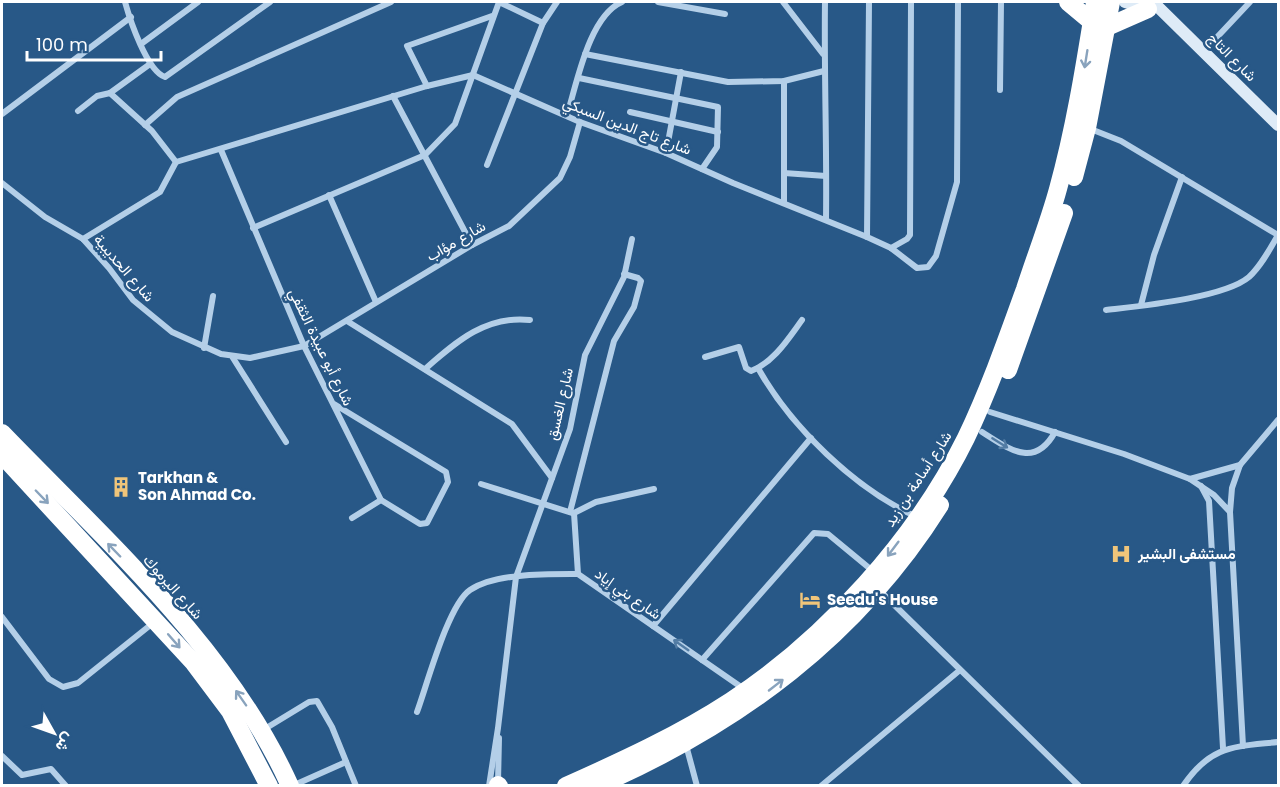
<svg xmlns="http://www.w3.org/2000/svg" width="1280" height="787" viewBox="0 0 1280 787" font-family="Poppins,Vazirmatn,sans-serif">
  <style>
    .lines { fill: none; stroke-linecap: round; stroke-linejoin: round }
    .street { stroke: #b4cfe8; stroke-width: 6 }
    .secondary { stroke: #deebf7; stroke-width: 12 }
    .highway { stroke: #fff; stroke-width: 18 }
    .oneway { stroke: #89a3bd }
    .oneway2 { stroke: #527ca4 }
    .labels { text-anchor: middle; stroke-width: 5; stroke-linejoin: round; paint-order: stroke }
    .street-label { font-size: 15px; fill: #fff; stroke: #285887 }
    .poi-label { font-size: 15px; font-weight: bold; fill: #fff; stroke: #285887; text-anchor: start }
  </style>
  <rect width="100%" height="100%" fill="#285887"/>
  <g class="lines">
    <g class="street">
      <path d="M125,2C130,20 147,71 165,77L270,2"/>
      <polyline points="499,2 543,23"/>
      <polyline points="658,2 725,14"/>
      <polyline points="783,2 823,54"/>
      <path d="M825,2C824,74 827,146 826,219"/>
      <polyline points="141,44 198,2"/>
      <polyline points="1205,50 1250,2"/>
      <polyline points="585,54 728,82 784,81 824,71"/>
      <polyline points="579,78 718,107 717,147 702,169"/>
      <polyline points="784,81 784,203"/>
      <polyline points="427,86 407,46 492,16"/>
      <polyline points="1000,90 1001,2"/>
      <polyline points="110,93 150,64"/>
      <polyline points="393,96 472,245"/>
      <polyline points="78,111 97,96 110,93 152,131 176,162"/>
      <polyline points="630,112 718,132"/>
      <polyline points="2,114 131,17"/>
      <path d="M567,115C577,83 589,16 622,2"/>
      <polyline points="145,125 177,97 391,2"/>
      <polyline points="1088,128 1121,141 1278,235"/>
      <polyline points="221,150 304,346 381,500 420,524 427,523 448,482 446,472 334,404"/>
      <polyline points="666,153 681,72"/>
      <polyline points="176,162 427,86 473,75 580,122 666,153 733,183 867,237 891,248 917,268 928,267 936,256 957,182 958,2"/>
      <polyline points="487,165 543,23 557,2"/>
      <polyline points="784,173 826,176"/>
      <polyline points="2,183 45,217 83,239 109,268 133,300 172,332 221,354 250,358 304,346 472,245 509,226 560,178 570,157 580,122"/>
      <polyline points="329,195 376,302"/>
      <polyline points="253,228 425,155 455,124 499,2"/>
      <polyline points="867,237 869,2"/>
      <polyline points="83,239 160,192 176,162"/>
      <polyline points="891,248 907,239 910,235 911,2"/>
      <polyline points="1141,305 1154,255 1182,177"/>
      <path d="M1106,310C1140,306 1224,298 1249,277C1261,266 1270,249 1278,235"/>
      <polyline points="347,321 512,424 552,478"/>
      <polyline points="204,348 213,296"/>
      <path d="M705,357L739,347L746,368L751,371C774,362 788,339 802,320"/>
      <polyline points="233,358 286,442"/>
      <path d="M758,368C791,427 855,489 917,517"/>
      <path d="M425,369C456,342 486,315 530,320"/>
      <polyline points="990,412 1124,454 1190,479 1240,465 1278,420"/>
      <path d="M982,432C1008,448 1034,470 1055,432"/>
      <polyline points="1190,479 1214,495 1230,512 1232,488 1240,465"/>
      <polyline points="481,484 572,513"/>
      <polyline points="1201,486 1209,501 1223,748"/>
      <polyline points="570,512 614,341 634,307 641,281 638,278 624,274"/>
      <polyline points="1230,512 1243,746"/>
      <polyline points="352,518 381,500"/>
      <polyline points="578,574 574,513 596,502 654,489"/>
      <polyline points="878,589 1079,786"/>
      <polyline points="2,617 49,679 63,687 78,683 153,623"/>
      <polyline points="653,626 811,438"/>
      <polyline points="702,660 814,533 828,534 874,572"/>
      <path d="M417,712C427,685 448,605 470,590C495,573 548,574 578,574L744,689"/>
      <polyline points="263,730 309,702 317,701 332,727 356,786"/>
      <polyline points="686,745 697,786"/>
      <polyline points="2,756 22,775 51,769 66,786"/>
      <polyline points="498,782 499,738"/>
      <polyline points="292,786 346,762"/>
      <polyline points="489,786 498,728 516,577 570,429 585,355 624,277 632,239"/>
      <polyline points="821,786 960,670"/>
      <path d="M1183,786C1211,745 1233,747 1278,742"/>
    </g>
    <g class="secondary">
      <polyline points="1125,2 1149,9"/>
      <polyline points="1153,2 1278,125"/>
    </g>
    <g class="highway">
      <polyline points="1068,2 1092,22"/>
      <polyline points="1107,27 1148,9"/>
      <polyline points="1074,177 1087,128 1111,2"/>
      <polyline points="1008,370 1064,213"/>
      <path d="M2,433C105,540 228,648 290,786"/>
      <polyline points="2,455 194,663 230,711 269,786"/>
      <polyline points="498,785 499,786"/>
      <path d="M566,786C622,761 679,735 731,701C826,639 916,539 966,438C989,390 1007,339 1025,289C1036,255 1049,222 1058,189C1075,128 1085,64 1095,2"/>
      <path d="M597,786C739,724 857,637 940,505"/>
    </g>
  </g>
  <defs><path id="oneway-shaft" d="M-6 0H5M1.5-3L5.5 0L1.5 3" fill="none" stroke-width="1.6" stroke-linecap="round" stroke-linejoin="round" transform="scale(1.5)"/></defs>
  <g class="oneway">
    <use href="#oneway-shaft" transform="translate(1086 59) rotate(99)"/>
    <use href="#oneway-shaft" transform="translate(42 497) rotate(46)"/>
    <use href="#oneway-shaft" transform="translate(893 549) rotate(127)"/>
    <use href="#oneway-shaft" transform="translate(114 550) rotate(-134)"/>
    <use href="#oneway-shaft" transform="translate(174 641) rotate(49)"/>
    <use href="#oneway-shaft" transform="translate(776 685) rotate(-38)"/>
    <use href="#oneway-shaft" transform="translate(241 698) rotate(-125)"/>
  </g>
  <g class="oneway2">
    <use href="#oneway-shaft" transform="translate(1000 443) rotate(32)"/>
    <use href="#oneway-shaft" transform="translate(681 645) rotate(-145)"/>
  </g>
  <defs>
    <g id="building-bare" transform="scale(1.62)"><path d="M-4-6H4V6H1V3H-1V6H-4ZM-2.5-4.3h1.7v1.8h-1.7ZM.8-4.3h1.7v1.8H.8ZM-2.5-1h1.7V.8h-1.7ZM.8-1h1.7V.8H.8Z" fill="#f0c57a" stroke="#285887" stroke-width="2.5" paint-order="stroke"/></g>
    <g id="hospital-bare" transform="scale(1.62)"><path d="M-5-5h3v3.5h4V-5h3V5h-3V1.5h-4V5h-3Z" fill="#f0c57a" stroke="#285887" stroke-width="2.5" paint-order="stroke"/></g>
    <g id="hotel-bare" transform="scale(1.62)"><path d="M-6-4.5h1.5V1H6V5H4.5V3h-9V5H-6ZM-4 0a1.8 1.8 0 1 1 3.6 0ZM.5 0V-2.5h3Q6-2.5 6 0Z" fill="#f0c57a" stroke="#285887" stroke-width="2.5" paint-order="stroke"/></g>
  </defs>
  <g fill-rule="evenodd">
    <use href="#building-bare" x="121" y="487"/>
    <use href="#hospital-bare" x="1121" y="554"/>
    <use href="#hotel-bare" x="810" y="600"/>
  </g>
  <g class="labels">
    <g class="street-label">
      <text transform="translate(1232 57) rotate(45)" y="5">شارع التاج</text>
      <text transform="translate(627 126) rotate(21)" y="5">شارع تاج الدين السبكي</text>
      <text transform="translate(456 241) rotate(-30)" y="5">شارع مؤاب</text>
      <text transform="translate(124 268) rotate(49)" y="5">شارع الحديبية</text>
      <text transform="translate(321 347) rotate(64)" y="5">شارع أبو عبيدة الثقفي</text>
      <text transform="translate(560 404) rotate(-77)" y="5">شارع الغسق</text>
      <text transform="translate(918 479) rotate(-57)" y="5">شارع أسامة بن زيد</text>
      <text transform="translate(173 587) rotate(48)" y="5">شارع اليرموك</text>
      <text transform="translate(628 594) rotate(35)" y="5">شارع بني إياد</text>
    </g>
    <g class="poi-label">
      <text x="138" y="483">Tarkhan &amp;<tspan x="138" dy="17">Son Ahmad Co.</tspan></text>
      <text x="1138" y="559">مستشفى البشير</text>
      <text x="827" y="605">Seedu's House</text>
    </g>
  </g>
  <rect width="1280" height="787" fill="none" stroke="#ffffff" stroke-width="6"/>
  <g transform="translate(54 733) rotate(130)" stroke="#285887" stroke-width="4.5" paint-order="stroke">
  <path d="M0-4.5L10 22L0 15L-10 22Z" fill="#ffffff"/>
  <text y="-9" font-size="16" font-weight="bold" text-anchor="middle" fill="#ffffff">ش</text>
  </g>
  <path d="M27 51v9h134v-9" fill="none" stroke="#ffffff" stroke-width="3"/>
  <text x="36" y="51" font-size="18" fill="#ffffff" stroke="#285887" stroke-width="4.5" paint-order="stroke">100 m</text>
</svg>
